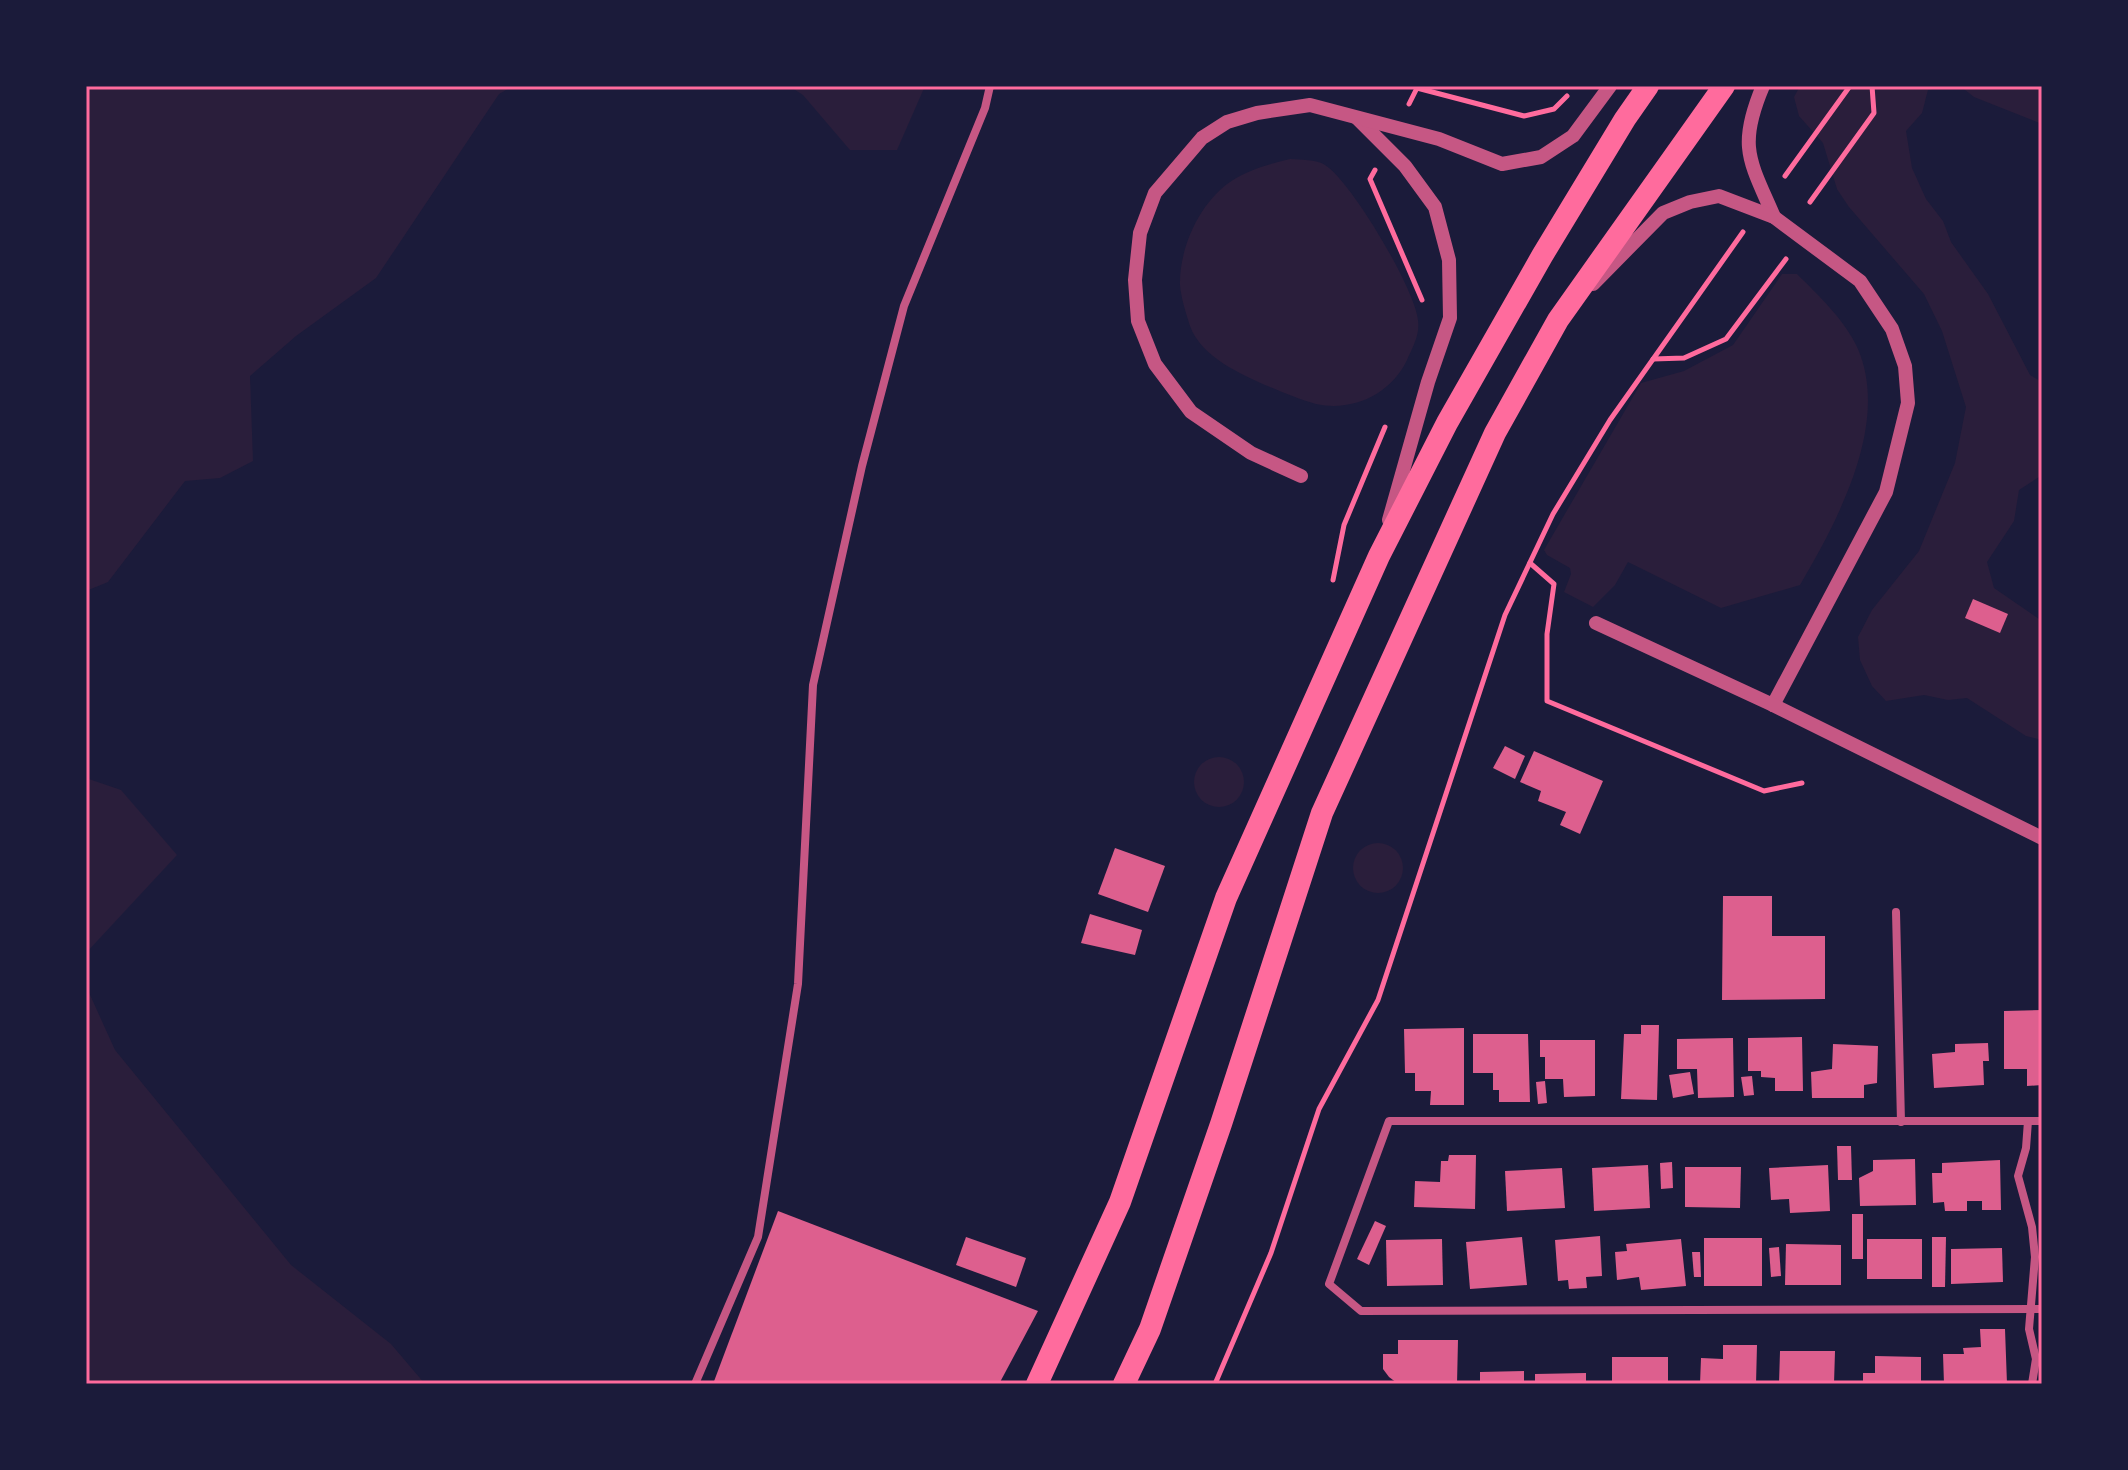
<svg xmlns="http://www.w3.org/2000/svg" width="2128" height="1470" viewBox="0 0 2128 1470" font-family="'Titillium Web',sans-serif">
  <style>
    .green { fill: #2a1e3b }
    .building { fill: #dd5f8e }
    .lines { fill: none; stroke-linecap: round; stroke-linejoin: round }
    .path { stroke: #ff6b9d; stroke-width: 5 }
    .minor { stroke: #c65784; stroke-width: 8 }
    .tertiary { stroke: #c65784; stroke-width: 14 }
    .trunk { stroke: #ff6b9d; stroke-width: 22 }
    .neatline { fill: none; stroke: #ff6b9d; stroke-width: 3 }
  </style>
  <rect width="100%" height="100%" fill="#1b1b3a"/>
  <g class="green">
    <polygon points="86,86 513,86 499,94 376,278 296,336 250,376 253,461 220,478 185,481 108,582 86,591"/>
    <polygon points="789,86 925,86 897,150 850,150 803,95"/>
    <polygon points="1800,86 1946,86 1928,90 1922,113 1906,131 1912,168 1926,199 1943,221 1951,242 1988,294 2030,375 2042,382 2042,475 2019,490 2014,521 1987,562 1994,588 2042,621 2042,740 2026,736 1967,698 1948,700 1924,695 1886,701 1872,686 1860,660 1858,637 1872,610 1919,551 1955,463 1966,407 1942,331 1924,294 1849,207 1837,189 1823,143 1799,116 1794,97"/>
    <polygon points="1960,86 2042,86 2042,124 1974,97"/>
    <path d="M1290,159C1301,160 1316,159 1325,165C1351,181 1415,289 1418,320C1420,335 1413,346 1407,360C1391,394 1353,412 1316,404C1301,400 1285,393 1270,387C1242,375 1201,357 1190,326C1186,313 1181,298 1180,285C1179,247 1201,200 1233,180C1251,169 1270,164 1290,159Z"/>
    <path d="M1782,274H1797C1819,296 1845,320 1858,349C1890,424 1838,520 1800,585L1721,608L1628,562L1615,585L1593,607L1564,592L1571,574L1570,568L1547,555L1544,550L1641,383L1684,371L1733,345Z"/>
    <circle cx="1219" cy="782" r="25"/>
    <polygon points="86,778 121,790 177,855 86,953"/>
    <circle cx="1378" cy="868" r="25"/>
    <polygon points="86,986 115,1050 291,1265 391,1344 425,1384 86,1384"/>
  </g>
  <g class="building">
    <polygon points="1973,599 2008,614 2000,633 1965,618"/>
    <polygon points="1505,746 1525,756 1515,779 1493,768"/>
    <polygon points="1534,751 1603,781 1580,834 1560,825 1566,812 1538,801 1541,791 1520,782"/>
    <polygon points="1115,848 1165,866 1148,912 1098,894"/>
    <polygon points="1723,896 1772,896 1772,936 1825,936 1825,999 1722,1000"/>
    <polygon points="1090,914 1142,930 1135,955 1081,943"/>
    <polygon points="2042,1010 2042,1085 2027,1086 2027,1069 2004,1069 2004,1011"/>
    <polygon points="1641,1025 1659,1025 1657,1100 1621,1099 1624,1034 1641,1034"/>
    <polygon points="1464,1028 1464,1105 1430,1105 1431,1091 1415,1091 1415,1073 1405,1073 1404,1029"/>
    <polygon points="1473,1034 1528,1034 1530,1102 1499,1102 1499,1090 1493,1090 1493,1073 1473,1073"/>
    <polygon points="1802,1037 1803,1091 1775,1091 1775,1078 1761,1077 1761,1071 1748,1071 1748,1038"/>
    <polygon points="1733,1038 1734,1097 1698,1098 1697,1069 1677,1069 1677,1039"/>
    <polygon points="1540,1040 1595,1040 1595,1096 1564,1097 1563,1079 1545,1079 1545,1057 1540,1057"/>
    <polygon points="1988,1043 1989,1061 1983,1061 1984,1085 1934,1088 1932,1054 1955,1052 1955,1044"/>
    <polygon points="1833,1044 1878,1046 1877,1083 1864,1085 1864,1098 1812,1098 1811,1072 1832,1069"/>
    <polygon points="1690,1072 1694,1094 1673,1098 1669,1075"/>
    <polygon points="1752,1076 1754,1095 1744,1096 1741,1077"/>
    <polygon points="1545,1081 1547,1103 1538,1104 1536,1082"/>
    <polygon points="1837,1146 1851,1146 1852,1180 1838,1180"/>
    <polygon points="1449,1155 1476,1155 1475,1209 1414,1207 1415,1181 1440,1182 1441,1161 1448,1161"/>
    <polygon points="1915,1159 1916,1205 1860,1206 1859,1178 1873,1171 1873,1160"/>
    <polygon points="2000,1160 2001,1210 1982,1210 1982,1201 1967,1201 1967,1211 1945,1211 1944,1202 1933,1203 1932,1173 1942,1173 1942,1163"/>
    <polygon points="1672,1162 1673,1188 1661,1189 1660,1163"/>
    <polygon points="1648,1165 1650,1208 1594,1211 1592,1168"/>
    <polygon points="1828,1165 1830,1211 1790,1213 1789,1199 1771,1200 1769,1168"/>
    <polygon points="1685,1167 1741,1167 1740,1208 1685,1207"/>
    <polygon points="1562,1168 1565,1208 1507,1211 1505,1171"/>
    <polygon points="778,1211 1038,1311 999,1384 713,1384"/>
    <rect x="1852" y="1214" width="11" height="45"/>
    <polygon points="1375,1221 1386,1226 1369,1265 1357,1259"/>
    <polygon points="1600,1236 1602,1276 1586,1277 1587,1288 1569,1289 1568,1280 1558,1281 1555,1240"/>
    <polygon points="966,1237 1026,1258 1016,1287 956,1265"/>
    <polygon points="1522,1237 1527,1285 1470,1289 1466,1242"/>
    <polygon points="1932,1237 1946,1237 1945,1287 1932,1287"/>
    <rect x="1704" y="1238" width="58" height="48"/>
    <polygon points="1442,1239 1443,1285 1387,1286 1386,1240"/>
    <polygon points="1681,1239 1686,1286 1641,1290 1639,1277 1617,1280 1615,1252 1627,1251 1626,1244"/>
    <rect x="1867" y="1239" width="55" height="40"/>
    <polygon points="1786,1244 1841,1245 1841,1285 1785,1285"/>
    <polygon points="1779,1247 1781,1276 1771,1277 1769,1248"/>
    <polygon points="2002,1248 2003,1282 1951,1284 1951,1249"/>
    <polygon points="1692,1252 1700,1252 1701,1277 1694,1277"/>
    <polygon points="1980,1329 2005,1329 2007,1384 1944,1384 1943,1354 1964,1354 1963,1348 1981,1347"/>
    <polygon points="1398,1340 1458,1340 1457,1384 1397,1383 1389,1377 1383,1369 1383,1354 1398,1354"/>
    <polygon points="1723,1345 1757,1345 1756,1384 1700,1384 1701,1358 1723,1359"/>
    <polygon points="1780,1351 1835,1351 1834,1384 1779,1384"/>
    <polygon points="1875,1356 1921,1357 1921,1384 1863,1384 1863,1373 1875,1373"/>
    <rect x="1612" y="1357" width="56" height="27"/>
    <polygon points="1524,1371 1524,1384 1480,1384 1480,1372"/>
    <polygon points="1586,1373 1586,1384 1535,1384 1535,1374"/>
  </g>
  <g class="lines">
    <g class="path">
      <polyline points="1409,104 1417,88 1524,116 1554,109 1567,96"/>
      <polyline points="1375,170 1370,179 1422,300"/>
      <polyline points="1785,176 1850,86"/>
      <polyline points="1810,202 1874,113 1872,86"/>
      <polyline points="1653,359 1684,358 1726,339 1786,259"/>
      <polyline points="1530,563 1554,584 1547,634 1547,701 1764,791 1802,783"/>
      <polyline points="1333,580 1344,525 1385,427"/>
      <polyline points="1215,1384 1271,1253 1319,1109 1378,1000 1505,615 1553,514 1610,420 1743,232"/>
    </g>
    <g class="minor">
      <polyline points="1896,912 1901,1122"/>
      <polyline points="2028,1121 2026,1148 2018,1176 2032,1227 2035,1257 2029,1329 2036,1359 2032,1384"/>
      <polyline points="2042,1121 1389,1121 1329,1284 1361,1311 2042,1309"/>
      <polyline points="695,1384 758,1237 798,984 813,685 862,466 904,306 985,108 990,86"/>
    </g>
    <g class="tertiary">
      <path d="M1763,86C1737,147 1750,161 1774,217"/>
      <polyline points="1357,118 1405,166 1435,207 1449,260 1450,318 1428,382 1389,520"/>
      <polyline points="1593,284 1663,213 1690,202 1719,196 1774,217 1860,281 1892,329 1905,366 1908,403 1886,492 1773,705"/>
      <polyline points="1301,476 1251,453 1191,412 1155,364 1138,321 1135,280 1140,233 1155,193 1202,138 1227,122 1257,113 1310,105 1439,139 1502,164 1541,157 1573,136 1610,86"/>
      <polyline points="1596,623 1773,705 2042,838"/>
    </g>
    <g class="trunk">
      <polyline points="1037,1384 1120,1202 1226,898 1379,556 1447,423 1542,256 1625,119 1648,86"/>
      <polyline points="1124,1384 1150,1329 1221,1124 1322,813 1495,433 1558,320 1724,86"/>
    </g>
  </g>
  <rect width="2128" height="1470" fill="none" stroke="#1b1b3a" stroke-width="176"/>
  <rect x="88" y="88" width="1952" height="1294" class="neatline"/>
</svg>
